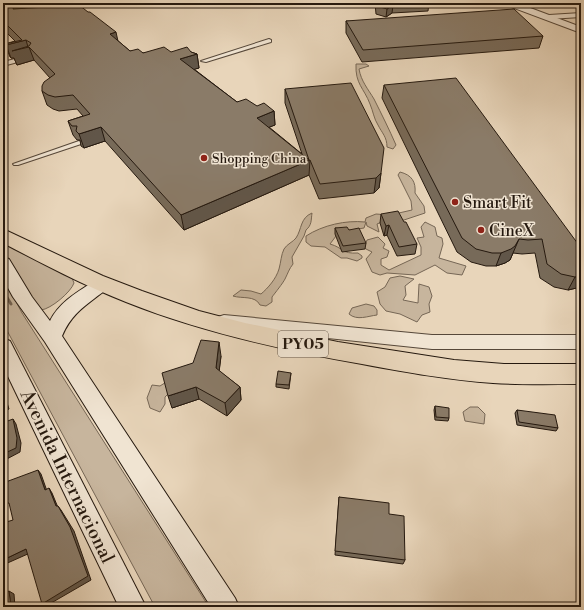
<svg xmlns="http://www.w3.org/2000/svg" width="584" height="610" viewBox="0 0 584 610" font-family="'Libre Bodoni',serif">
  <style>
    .green { fill: #c7b59d; stroke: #766756 }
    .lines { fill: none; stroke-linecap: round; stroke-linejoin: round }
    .stream { stroke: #726353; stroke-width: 3 }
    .pedestrian-casing { stroke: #56483a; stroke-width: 2 }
    .minor-casing { stroke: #56483a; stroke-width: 2 }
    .tertiary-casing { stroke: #56483a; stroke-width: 2 }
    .secondary-casing { stroke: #25190f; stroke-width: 2 }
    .trunk-casing { stroke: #25190f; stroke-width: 2 }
    .pedestrian { fill: #f0e4d2; fill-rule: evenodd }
    .minor { fill: #f0e4d2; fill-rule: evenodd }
    .tertiary { fill: #f0e4d2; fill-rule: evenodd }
    .secondary { fill: #f0e4d2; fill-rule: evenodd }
    .trunk { fill: #e8d5ba; fill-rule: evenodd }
    .wall { fill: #776a59; stroke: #25190f }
    .shaded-wall { fill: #615649; stroke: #25190f }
    .building { fill: #8a7b68; stroke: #25190f }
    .poi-dot { fill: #8f2418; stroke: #f0e4d2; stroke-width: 1.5 }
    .labels { text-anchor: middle; stroke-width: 3; stroke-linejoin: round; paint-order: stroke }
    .far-poi-label { font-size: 13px; fill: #25190f; stroke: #f0e4d2; text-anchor: start }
    .shield { fill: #f0e4d2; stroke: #62564a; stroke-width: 1 }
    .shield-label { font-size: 15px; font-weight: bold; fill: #25190f }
    .poi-label { font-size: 16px; fill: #25190f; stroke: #f0e4d2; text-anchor: start }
    .near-street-label { font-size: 19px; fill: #25190f; stroke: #f0e4d2 }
  </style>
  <rect width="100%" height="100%" fill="#e8d5ba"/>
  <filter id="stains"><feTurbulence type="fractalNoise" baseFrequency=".005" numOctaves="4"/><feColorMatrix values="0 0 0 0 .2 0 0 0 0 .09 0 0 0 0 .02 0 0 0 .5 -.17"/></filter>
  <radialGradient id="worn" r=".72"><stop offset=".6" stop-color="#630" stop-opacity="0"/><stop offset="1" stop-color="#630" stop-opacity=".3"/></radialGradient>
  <g class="green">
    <path d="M356,64H366L369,66L359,69C361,81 368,89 374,99C382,115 389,129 396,145L393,149L387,147C387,137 382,133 378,125C374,119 373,111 370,104C364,88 355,84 356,64Z"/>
    <path d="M400,172C412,175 416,182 415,193L424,206L425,213L404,220L384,221L377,224L379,232L367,226L366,222L364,228L339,232L330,244C344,248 341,254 358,253L362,256V258L357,261L347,258H341L325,247L311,246L306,242V236C323,225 346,220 365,222L366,218L376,214L390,215L412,210L411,201L398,175Z"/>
    <path d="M312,213C311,220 312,225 306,230L304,236L292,257L293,264C289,269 288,273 285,279C283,283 275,293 272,297V302L266,306L260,305C255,295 242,299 233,296L241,290L251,291L261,294C268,288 276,279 279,269C281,262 281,255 284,249C287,244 293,242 296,238C302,229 300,218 312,213Z"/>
    <polygon points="425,222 435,227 437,236 442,238 443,244 439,258 466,266 462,275 447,273 435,265 415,275 387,273 380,275 372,272 366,259 372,252 364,248 367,240 378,237 385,244 383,248 389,251 387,257 381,259 381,265 389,270 421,255 421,247 417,238 424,237 421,227"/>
    <path d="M3,240L72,278L74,283C71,292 51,309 41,310L39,309C28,292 3,259 3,240Z"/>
    <polygon points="400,276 414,279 405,286 406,295 403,300 418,303 419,284 429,287 432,296 429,304 430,312 422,315 417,322 400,314 386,311 380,304 377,292 385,287 390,278"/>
    <polygon points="3,277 22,313 209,607 155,607 3,323"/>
    <path d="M366,304L374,306L377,310V315C368,316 357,321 349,314L352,308Z"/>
    <polygon points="171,379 171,391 165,397 165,404 160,412 150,408 147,398 152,385 160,386"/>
    <polygon points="470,407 478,407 485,414 484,424 465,421 463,412"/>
  </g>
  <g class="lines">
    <polyline class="stream" points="3,291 11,304"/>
    <g class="pedestrian-casing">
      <g id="pedestrian">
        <polygon points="269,39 271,40 271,42 206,62 201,61"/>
        <polygon points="27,56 29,57 29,59 3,66 3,62"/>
        <polygon points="79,141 81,142 81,144 18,165 14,165 13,164"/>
      </g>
    </g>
    <g class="minor-casing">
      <polygon id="minor" points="581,13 581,17 549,19 545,17 549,15"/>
    </g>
    <g class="tertiary-casing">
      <g id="tertiary">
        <polygon points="505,3 517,3 581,27 581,33 506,5"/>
        <polygon points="224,315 432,335 581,335 581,349 432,349 224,327 218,325 216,321 218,317"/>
      </g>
    </g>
    <g class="secondary-casing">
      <g id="secondary">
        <path d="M3,257L9,259L32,297L50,321C59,302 79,291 96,280L102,278L108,280L111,284L108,288C88,304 72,312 62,336L235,598L239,607H211L45,342L13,297L3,279Z"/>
        <polygon points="3,338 10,341 146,607 119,607 3,366"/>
      </g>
    </g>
    <g class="trunk-casing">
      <path id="trunk" d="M3,229L103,276L142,291L199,311L245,323L338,342L454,360L504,364H581V384C552,384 523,385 493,383C449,380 405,372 362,364C282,350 201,332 126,302C83,285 43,264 3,243Z"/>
    </g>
    <use href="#pedestrian" class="pedestrian"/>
    <use href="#minor" class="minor"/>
    <use href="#tertiary" class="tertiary"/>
    <use href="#secondary" class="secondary"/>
    <use href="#trunk" class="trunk"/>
  </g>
  <g class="wall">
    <polygon points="3,3 23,6 22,8 117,40 130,51 143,53 191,52 197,54 199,68 194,69 237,102 274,111 275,125 269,127 302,154 285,103 285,89 381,173 379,188 374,193 319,199 309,175 184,230 105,141 84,148 81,146 80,140 77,140 73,135 68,121 83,116 77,109 59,111 53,109 47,105 42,91 50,78 34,60 17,65 14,58 11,58 10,57 5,44 15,41 3,29"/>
    <polygon points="375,3 429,3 428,11 392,13 386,17 376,14"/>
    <polygon points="575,3 581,3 581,8"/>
    <polygon points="346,21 543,36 539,48 362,62 346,33"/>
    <polygon points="384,85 581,248 581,287 568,290 554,287 540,278 535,253 522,254 513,253 510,260 505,263 496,266 486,266 471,262 457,252 382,98"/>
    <polygon points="381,214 417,244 415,254 397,256 387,235 384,236 380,223"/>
    <polygon points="335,228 349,230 366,243 365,249 342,252 335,234"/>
    <polygon points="221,356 219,371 240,387 241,400 227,416 199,399 172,408"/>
    <polygon points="291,373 289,389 276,387 276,384"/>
    <polygon points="435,406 449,418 448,421 435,420 434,410"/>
    <polygon points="517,410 558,428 556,431 517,425 515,413"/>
    <polygon points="339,497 389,514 405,560 403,564 335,555"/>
  </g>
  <g class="shaded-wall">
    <polygon points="15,3 22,3 23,6 17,22 13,9"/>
    <polygon points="393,5 392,13 386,17 387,9"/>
    <polygon points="116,32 119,46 110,34"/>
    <polygon points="26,40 28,47 29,47 34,60 17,65 14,58 11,58 6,45"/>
    <polygon points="197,54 199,68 182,73 180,59"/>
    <polygon points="274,111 275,125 257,132 257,118"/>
    <polygon points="101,127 105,141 84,148 79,134"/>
    <polygon points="310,160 309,175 184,230 181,215"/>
    <polygon points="381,173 379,188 374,193 376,178"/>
    <polygon points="389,225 387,235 384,236 386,226"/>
    <polygon points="519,239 510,260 505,263 496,266 501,253"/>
    <polygon points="581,275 581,287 568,290 575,277"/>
    <polygon points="219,342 221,356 218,381 216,368"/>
    <polygon points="196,387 199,399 172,408 168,396"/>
    <polygon points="240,387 241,400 227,416 225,403"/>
    <polygon points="3,390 9,409 5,411 9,427 5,422 3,414"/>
    <polygon points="13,419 16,424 21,443 20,452 3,461 3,454"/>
    <polygon points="38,470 41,474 48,494 45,490"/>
    <polygon points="49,488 52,493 59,510 56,506"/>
    <polygon points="6,498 10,502 3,505 3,499"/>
    <polygon points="58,506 61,510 74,531 91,580 46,606 42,604"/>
    <polygon points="26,549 30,553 3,565 3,560"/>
    <polygon points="9,591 14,594 15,607 11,607"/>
  </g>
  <g class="building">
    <polygon points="3,3 15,3 13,9 79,5 88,12 90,12 116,32 110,34 130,51 138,49 143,53 164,47 171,52 187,47 191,52 197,54 180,59 237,102 246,99 257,106 264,103 274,111 257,118 309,160 285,89 351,83 384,148 381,173 376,178 320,184 310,160 181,215 101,127 79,134 76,131 77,126 72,126 68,121 90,114 73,95 55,97 48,95 42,91 42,86 44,82 55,74 29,47 12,51 29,46 31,43 26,40 6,45 5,44 22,40 3,21"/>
    <polygon points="377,3 427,3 393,5 387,9 377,6"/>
    <polygon points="514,9 543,36 363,50 346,21"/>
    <polygon points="456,78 581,248 581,275 575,277 561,274 547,264 542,239 528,240 519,239 515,246 511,249 501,253 492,253 476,249 462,238 384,85"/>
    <polygon points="398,211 404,222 406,222 417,244 399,247 389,225 386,226 381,214"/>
    <polygon points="347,227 349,230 359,228 366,243 343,246 335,228"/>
    <polygon points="201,340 219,342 216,368 240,387 225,403 196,387 168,396 162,373 193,363"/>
    <polygon points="278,371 291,373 289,385 276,384"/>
    <polygon points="3,398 5,404 3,405"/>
    <polygon points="435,406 449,408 449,418 436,417"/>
    <polygon points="517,410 555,415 558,428 519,422"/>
    <polygon points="3,414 5,422 13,419 17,438 16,448 3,454"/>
    <polygon points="38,470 45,490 49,488 56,506 58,506 70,527 88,576 42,604 26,549 3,560 3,523 13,520 9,503 7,503 6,498 3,499 3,483"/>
    <polygon points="339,497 389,503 389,514 404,516 405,560 335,551"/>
    <polygon points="9,591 11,607 3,607 3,594"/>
  </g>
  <g class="poi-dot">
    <circle cx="204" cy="158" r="4"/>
    <circle cx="455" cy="202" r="4"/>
    <circle cx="481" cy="230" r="4"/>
  </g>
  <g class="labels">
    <g class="far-poi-label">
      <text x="212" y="163">Shopping China</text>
    </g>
    <rect class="shield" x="278" y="331" width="50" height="26" rx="3"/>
    <g class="shield-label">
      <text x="303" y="349">PY05</text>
    </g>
    <g class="poi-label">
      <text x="463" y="208">Smart Fit</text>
      <text x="489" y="236">CineX</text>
    </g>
    <g class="near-street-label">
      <text transform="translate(68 476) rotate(64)" y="7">Avenida Internacional</text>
    </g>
  </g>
  <rect width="584" height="610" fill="none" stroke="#e8d5ba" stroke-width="16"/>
  <rect x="4" y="4" width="576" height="602" fill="none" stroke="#25190f" stroke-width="2"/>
  <rect x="8" y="8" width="568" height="594" fill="none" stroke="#25190f"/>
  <rect width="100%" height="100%" filter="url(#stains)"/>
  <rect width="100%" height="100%" fill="url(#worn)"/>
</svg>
